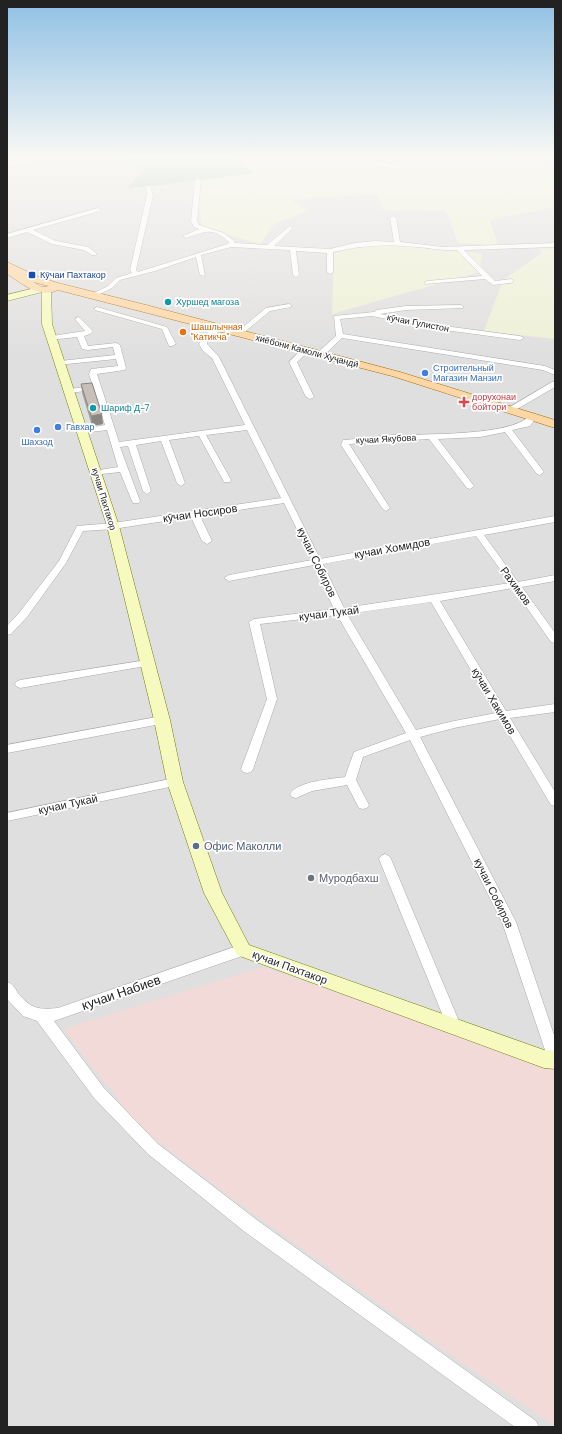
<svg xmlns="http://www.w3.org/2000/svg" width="562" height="1434" viewBox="0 0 562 1434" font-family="'DM Sans',sans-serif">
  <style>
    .residential { fill: #e0dfdf }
    .commercial { fill: #f2dad9 }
    .farmland { fill: #eef0d5 }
    .cemetery { fill: #aacbaf }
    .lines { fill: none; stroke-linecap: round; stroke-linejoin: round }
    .street-casing { stroke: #a9a9a9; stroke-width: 1 }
    .secondary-casing { stroke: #707d05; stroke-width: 1 }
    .primary-casing { stroke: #a06b00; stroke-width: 1 }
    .street { fill: #fff; fill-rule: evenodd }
    .secondary { fill: #f7fabf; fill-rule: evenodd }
    .primary { fill: #fcd6a4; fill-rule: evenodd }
    .wall { fill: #aba49e }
    .shaded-wall { fill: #8b8681 }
    .building { fill: #c7bfb8; stroke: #8b8681 }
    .transit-dot { fill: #1a4fb4; stroke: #fff; stroke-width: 1.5 }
    .culture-dot { fill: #0f9aa8; stroke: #fff; stroke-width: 1.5 }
    .food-dot { fill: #e8710a; stroke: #fff; stroke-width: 1.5 }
    .shop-dot { fill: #3f7fe0; stroke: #fff; stroke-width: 1.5 }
    .health-dot { fill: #e0444e; stroke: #fff; stroke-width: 1.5 }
    .service-dot { fill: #5c6f8a; stroke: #fff; stroke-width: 1.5 }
    .worship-dot { fill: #6b7280; stroke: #fff; stroke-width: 1.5 }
    .labels { text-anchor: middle; stroke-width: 3.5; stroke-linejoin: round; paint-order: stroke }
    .far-transit-label { font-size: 9px; fill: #164399; stroke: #fff; text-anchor: start }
    .far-culture-label { font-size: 9px; fill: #0d838f; stroke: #fff; text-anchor: start }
    .far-street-label { font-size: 9px; fill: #222; stroke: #fff }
    .far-food-label { font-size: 9px; fill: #c56008; stroke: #fff; text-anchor: start }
    .far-shop-label { font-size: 9px; fill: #366cbe; stroke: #fff; text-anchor: start }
    .far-health-label { font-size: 9px; fill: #be3a42; stroke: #fff; text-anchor: start }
    .street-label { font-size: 11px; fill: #222; stroke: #fff }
    .service-label { font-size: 11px; fill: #4e5e75; stroke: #fff; text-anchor: start }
    .worship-label { font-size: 11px; fill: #5b616d; stroke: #fff; text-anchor: start }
    .near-street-label { font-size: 13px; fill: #222; stroke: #fff }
  </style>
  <rect width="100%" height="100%" fill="#f2efe9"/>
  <rect class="residential" x="7" y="156" width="548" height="1271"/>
  <polygon class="commercial" points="263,967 412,1019 555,1062 555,1426 438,1346 229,1196 140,1127 63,1029"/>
  <g class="farmland">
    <polygon points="234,156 300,156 358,162 391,170 434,156 538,156 555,179 555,207 490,220 498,245 458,243 446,211 384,210 376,194 292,200 308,211 274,224 260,244 202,227 194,180 254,173"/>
    <polygon points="386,242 482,254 479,272 332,314 334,253"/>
    <polygon points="555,248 555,339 484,331 503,280 542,253 539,249"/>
  </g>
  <polygon class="cemetery" points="128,156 234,156 254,173 146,187 127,188 144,170 123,158"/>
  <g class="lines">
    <g class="street-casing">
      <g id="street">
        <polygon points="34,156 41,156 35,160 7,167 7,163"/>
        <polygon points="302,156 356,158 395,165 424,156 432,156 395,169 356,162"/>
        <polygon points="545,156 551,156 555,159 555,164"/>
        <path d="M198,178L201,180L197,221L199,225L224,233L234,241L235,243L267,245L290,226L292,227V229L274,246L330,249L355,243L375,241L394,242L390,218L393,216L396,218L400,242L443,247L555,243V247L464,250L495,281L511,279L514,281L511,283L493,285L485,279L425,284V282L427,281L482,276L457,250C443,251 430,248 417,247C388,244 361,245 333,252V272L330,274L327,272V253L296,251L299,275L296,277L293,275L290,250L231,247L201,255L205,276L200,275L196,257L155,271L120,280L112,288L96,296H92V294L108,286L116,278L132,273L130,270L147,195L146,186H150L153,195L136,270L138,272L228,244L229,242C212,226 205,232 186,238L183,236L199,229L194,227L191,221L195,180Z"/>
        <polygon points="98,208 100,209 100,211 33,230 56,241 88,247 96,253 96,255 92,255 84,250 52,244 27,232 7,238 7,234"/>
        <polygon points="289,304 291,305 291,307 270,311 242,334 240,335 236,333 266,308"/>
        <polygon points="461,305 463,306 463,308 406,310 380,314 437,325 520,336 524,338 520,340 437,329 372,316 340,319 343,334 545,366 555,370 555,375 543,370 342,338 323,356 317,356 316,354 336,336 334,316 374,312 377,310 406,306"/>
        <polygon points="97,307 167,327 176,344 172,346 169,346 162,329 95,310 94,309"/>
        <path d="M78,317L80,318L93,331L90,334L84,336L88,346L116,343L120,345L126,368L125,370L97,374L119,442L245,425L212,358L203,351L199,344C203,336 214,325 222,327V329L208,340L207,344L219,357L320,559L555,516V522L484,535L518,582L555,575V581L522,587L555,633V643L551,642L513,588L440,601L506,711L555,704V712L510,718L555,792V806L551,805L500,719L454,728L420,737L516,922L555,1038V1066L550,1064L548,1059L502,922L410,740L363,757L356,780L369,805L367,808L363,809L359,808L347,785L312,791L296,798L292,797L290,794C298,781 331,779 345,777L354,752L406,733L337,615L260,624L277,699L253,769L251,772L247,773L243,772L241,769L267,699L249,622L254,619L334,609L314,565L229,581L224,578L229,575L312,560L284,503L200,516L212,541L207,544L202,541L191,517L113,529L83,531L66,563L27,617L11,634L7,635V626L19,613L59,561L77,526L113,523L281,498L247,430L206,435L231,480L230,482H224L223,480L199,436L169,440L185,483L181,486L177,483L161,441L136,445L151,491L147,494L143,491L128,446L120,447L140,501L139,503H133L132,501L120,472L93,475L92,473L93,471L118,467L107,430L82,433L78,431L82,429L105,425L94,390L69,393L65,391L69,389L93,386L89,374L91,369L118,366L116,359L57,365L56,363L60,361L115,355L113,347L88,350L82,349L77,337L49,340L48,338L52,336L85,331L75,319ZM476,536L510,583L344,608L323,564ZM431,602L496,713L454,721L416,730L347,614Z"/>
        <polygon points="303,348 306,348 310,350 297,362 314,397 310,399 306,397 289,362"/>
        <polygon points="552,382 555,382 555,387 512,412 506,412 505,410"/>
        <path d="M529,416H532L536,418L530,426L512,430L544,472L540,475L537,474L505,432L480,437L438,439L474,486L470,489L467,488L429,439L349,444L390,508L386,511L382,508L341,445L343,440H346C362,438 379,436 395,435C423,434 512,436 529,416Z"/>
        <polygon points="147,660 152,663 151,665 20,688 16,686 15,684 16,682 20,680"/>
        <polygon points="162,716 166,717 168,720 166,723 7,753 7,745"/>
        <polygon points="175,778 179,779 181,782 179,785 7,821 7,813"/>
        <polygon points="385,854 389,856 391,859 461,1026 459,1030 454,1032 449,1030 447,1026 379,859 381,856"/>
        <path d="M243,944L248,946L250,950L248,954L54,1021L104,1088L158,1144L257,1220L536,1421L539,1427H515L245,1232L148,1154L94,1098L37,1021L23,1016L7,999V982C13,984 15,988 18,993C31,1009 38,1010 58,1008Z"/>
      </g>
    </g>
    <g class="secondary-casing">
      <polygon id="secondary" points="39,287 49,289 51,291 52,324 119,526 170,720 183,782 222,893 249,945 544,1050 555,1051 555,1069 544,1068 237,955 204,893 167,782 154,720 107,526 42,324 42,292 7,301 7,295"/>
    </g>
    <g class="primary-casing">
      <path id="primary" d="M7,262L39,277L58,283L146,305L400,372L555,420V428L392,376L58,290C39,299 23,284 7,274ZM33,282L49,286L42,287Z"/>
    </g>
    <use href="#street" class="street"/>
    <use href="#secondary" class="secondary"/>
    <use href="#primary" class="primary"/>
  </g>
  <polygon class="wall" points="81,384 103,424 92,426 82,393"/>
  <polygon class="shaded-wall" points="102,414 103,424 92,426 91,416"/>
  <polygon class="building" points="92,383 102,414 91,416 81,384"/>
  <linearGradient id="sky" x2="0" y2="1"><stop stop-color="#8fc0e4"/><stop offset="0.44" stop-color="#f9f8f5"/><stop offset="1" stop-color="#f9f8f5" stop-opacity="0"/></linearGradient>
  <rect width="562" height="357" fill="url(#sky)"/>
  <rect class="transit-dot" x="28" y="271" width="8" height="8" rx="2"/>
  <g class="culture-dot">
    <circle cx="168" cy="302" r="4"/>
    <circle cx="93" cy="408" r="4"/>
  </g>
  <circle class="food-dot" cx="183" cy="332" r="4"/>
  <g class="shop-dot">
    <circle cx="425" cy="373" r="4"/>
    <circle cx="58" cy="427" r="4"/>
    <circle cx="37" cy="430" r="4"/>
  </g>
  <path class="health-dot" d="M462 396h4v4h4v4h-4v4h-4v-4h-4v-4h4z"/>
  <circle class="service-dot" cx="196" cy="846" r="4"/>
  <circle class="worship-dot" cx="311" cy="878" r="4"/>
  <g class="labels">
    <g class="far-transit-label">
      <text x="40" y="278">Кӯчаи Пахтакор</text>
    </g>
    <g class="far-culture-label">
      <text x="176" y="305">Хуршед магоза</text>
      <text x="101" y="411">Шариф Д-7</text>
    </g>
    <g class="far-street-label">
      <text transform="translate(418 323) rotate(11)" y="3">кӯчаи Гулистон</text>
      <text transform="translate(307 351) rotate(15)" y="3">хиёбони Камоли Хуҷандӣ</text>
      <text transform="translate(386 439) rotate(-3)" y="3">кучаи Якубова</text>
      <text transform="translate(104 499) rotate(73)" y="3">кучаи Пахтакор</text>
    </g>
    <g class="far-food-label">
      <text x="191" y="330">Шашлычная<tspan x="191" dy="10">"Катикча"</tspan></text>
    </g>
    <g class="far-shop-label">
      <text x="433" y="371">Строительный<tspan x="433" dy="10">Магазин Манзил</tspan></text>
      <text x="66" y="430">Гавхар</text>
      <text x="37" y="445" text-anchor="middle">Шахзод</text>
    </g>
    <g class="far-health-label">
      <text x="472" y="400">дорухонаи<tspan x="472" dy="10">бойтори</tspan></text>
    </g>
    <g class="street-label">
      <text transform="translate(200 513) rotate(-8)" y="4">кӯчаи Носиров</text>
      <text transform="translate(392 548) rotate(-10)" y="4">кучаи Хомидов</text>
      <text transform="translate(317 562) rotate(64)" y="4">кучаи Собиров</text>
      <text transform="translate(516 586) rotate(54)" y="4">Рахимов</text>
      <text transform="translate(329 613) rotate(-7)" y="4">кучаи Тукай</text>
      <text transform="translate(494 701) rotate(59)" y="4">кӯчаи Хакимов</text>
      <text transform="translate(68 804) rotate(-12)" y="4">кучаи Тукай</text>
      <text transform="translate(494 893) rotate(64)" y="4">кучаи Собиров</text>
      <text transform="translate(290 967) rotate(20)" y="4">кучаи Пахтакор</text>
    </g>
    <g class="service-label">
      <text x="204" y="850">Офис Маколли</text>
    </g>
    <g class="worship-label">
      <text x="319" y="882">Муродбахш</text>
    </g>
    <g class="near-street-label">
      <text transform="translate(121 992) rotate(-19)" y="5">кучаи Набиев</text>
    </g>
  </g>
  <rect width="562" height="1434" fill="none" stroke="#222222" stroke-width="16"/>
</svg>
